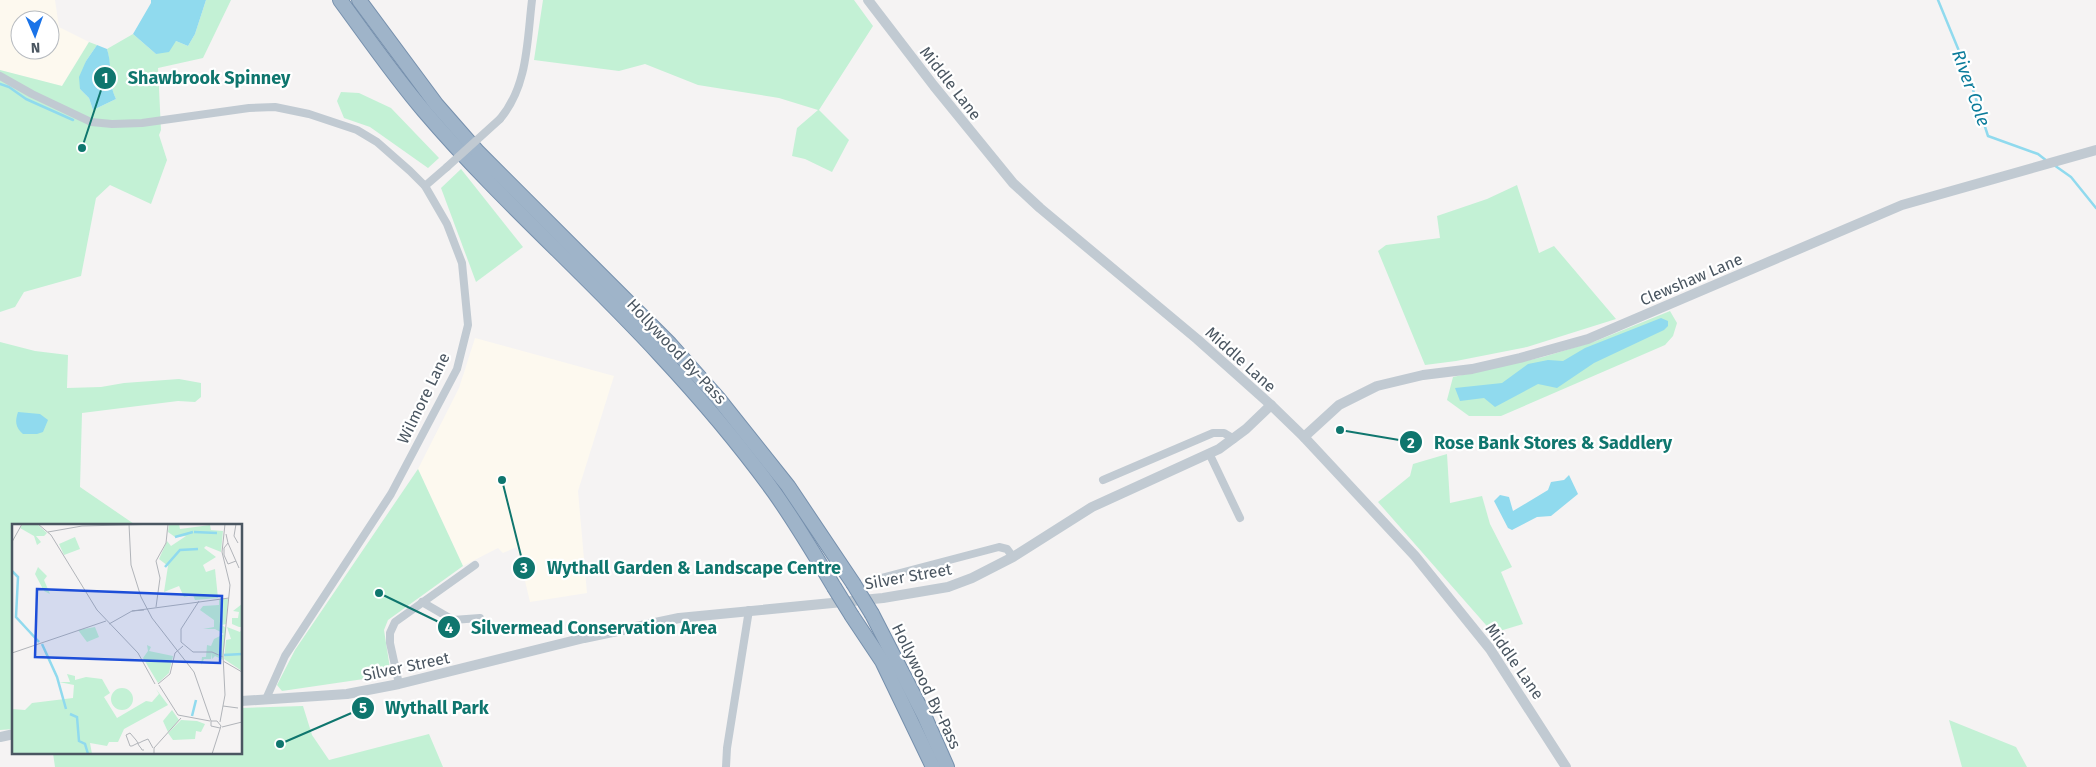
<svg xmlns="http://www.w3.org/2000/svg" width="2096" height="767" viewBox="0 0 2096 767" font-family="'Fira Sans',sans-serif">
  <style>
    .commercial { fill: #fdf9ef; fill-rule: evenodd }
    .green { fill: #c3f1d5 }
    .water { fill: #90daee }
    .lines { fill: none; stroke-linecap: round; stroke-linejoin: round }
    .stream { stroke: #90daee; stroke-width: 2.5 }
    .trunk-casing { stroke: #7690ad; stroke-width: 16 }
    .minor { stroke: #c1cad2; stroke-width: 8 }
    .tertiary { stroke: #c1cad2; stroke-width: 10 }
    .trunk { stroke: #9fb4c9; stroke-width: 14 }
    .trunk-bridge-casing { stroke: #7690ad; stroke-width: 16; stroke-linecap: butt }
    .minor-bridge { stroke: #c1cad2; stroke-width: 8 }
    .trunk-bridge { stroke: #9fb4c9; stroke-width: 14 }
    .labels { text-anchor: middle; stroke-width: 4.5; stroke-linejoin: round; paint-order: stroke }
    .street-label { font-size: 16px; fill: #4a5661; stroke: #fff }
    .water-label { font-size: 18px; font-style: italic; fill: #0c7c9b; stroke: #fff }
    .inset-river { fill: none; stroke: #90daee; stroke-width: 2.5 }
    .inset-road { fill: none; stroke: #b1b4b9; stroke-width: 1 }
    .view { fill: #1d4ed8; fill-opacity: 0.15; stroke: #1d4ed8; stroke-width: 2.5 }
    .inset-edge { fill: none; stroke: #4a5661; stroke-width: 2.5 }
    .leader { fill: none; stroke: #0f766e; stroke-width: 2 }
    .callout-dot { fill: #0f766e; stroke: #fff; stroke-width: 2 }
    .mark-label { font-size: 15px; text-anchor: middle; font-weight: bold; fill: #fff }
    .callout-label { font-size: 18px; text-anchor: middle; font-weight: bold; fill: #0f766e; stroke: #fff; stroke-width: 4.5; stroke-linejoin: round; paint-order: stroke }
  </style>
  <rect width="100%" height="100%" fill="#f5f3f3"/>
  <g class="commercial">
    <path d="M0,0H55L59,27L89,42L62,86L0,70ZM20,20H50V50H20Z"/>
    <polygon points="475,338 614,376 578,491 587,593 530,602 517,547 503,553 498,548 463,566 418,469 459,388"/>
  </g>
  <g class="green">
    <path d="M206,0H231L203,58L158,68L161,130L159,135L167,160L151,204L110,185L96,198L81,276L24,292L15,307L0,312V70L62,86L89,42L97,45L86,61L80,89L89,98L93,110L116,99C107,80 112,67 107,49L133,34L156,54L176,41L188,46L195,34Z"/>
    <polygon points="543,0 854,0 873,26 819,110 849,140 832,172 805,159 792,156 797,128 818,110 779,98 698,85 645,64 619,71 534,60"/>
    <polygon points="341,92 359,93 391,108 439,158 428,168 370,127 344,118 337,101"/>
    <polygon points="461,169 523,247 476,282 441,188"/>
    <polygon points="1517,185 1539,253 1554,246 1616,319 1527,347 1456,361 1425,365 1378,251 1386,245 1440,238 1437,216 1487,199"/>
    <polygon points="1670,311 1677,323 1673,336 1665,345 1501,416 1469,416 1447,400 1453,377 1543,357 1596,341"/>
    <polygon points="0,342 35,351 68,355 67,388 101,387 124,383 179,379 201,383 201,397 195,402 178,401 82,413 80,487 137,526 14,526 14,729 0,730"/>
    <polygon points="1447,454 1450,503 1482,496 1490,524 1512,567 1501,572 1523,624 1493,633 1378,502 1410,476 1413,464"/>
    <polygon points="418,469 463,566 388,620 384,630 391,675 282,691 277,685 295,650"/>
    <polygon points="303,706 312,735 329,760 429,734 443,767 55,767 53,753 241,753 241,708"/>
    <polygon points="1949,720 2016,747 2027,767 1962,767"/>
  </g>
  <g class="water">
    <polygon points="151,0 206,0 195,34 188,46 176,41 169,52 156,54 133,34 151,3"/>
    <path d="M97,45L107,49C113,68 107,79 116,99L93,110L89,98L80,89L79,77L86,61Z"/>
    <polygon points="1661,318 1668,321 1668,326 1664,330 1594,363 1557,388 1538,384 1495,407 1484,398 1460,401 1455,388 1502,383 1528,364 1548,360 1563,361 1585,348"/>
    <path d="M18,412L40,414L48,420L43,432L37,434H23C15,427 15,421 18,412Z"/>
    <polygon points="1569,475 1578,494 1551,516 1537,517 1512,530 1508,528 1494,501 1500,495 1509,497 1513,511 1548,490 1551,482 1564,480"/>
  </g>
  <g class="lines">
    <g class="stream">
      <polyline points="1938,0 1966,68 1988,136 2038,154 2047,161"/>
      <polyline points="0,84 9,87 26,99 73,120"/>
      <polyline points="2054,165 2071,177 2096,208"/>
    </g>
    <g class="trunk-casing">
      <g id="trunk">
        <path d="M340,0C368,38 394,76 424,111C498,198 584,272 661,356C701,399 740,445 774,492C796,523 815,555 834,587"/>
        <polyline points="359,0 436,104 478,152 670,344 718,398 788,486 853,583"/>
        <polyline points="872,614 924,715 947,767"/>
        <polyline points="852,616 882,661 933,767"/>
      </g>
    </g>
    <g class="minor">
      <polyline points="0,76 32,94 91,122 112,124 142,123 249,108 275,107 309,114 357,130 377,142 410,171 425,186 447,224 462,263 468,325 457,369 391,494 285,656 266,699"/>
      <path d="M500,119C528,86 527,41 532,0"/>
      <polyline points="425,186 447,167"/>
      <polyline points="1209,453 1240,518"/>
      <polyline points="1103,480 1213,433 1224,433 1234,439"/>
      <polyline points="881,578 999,547 1007,549 1013,557"/>
      <polyline points="422,602 453,620 480,618"/>
      <polyline points="399,684 390,643 390,633 395,622 475,565"/>
      <polyline points="726,767 727,748 749,610"/>
    </g>
    <g class="tertiary">
      <polyline points="868,0 934,86 1013,183 1040,208 1197,339 1271,405 1304,437 1415,556 1490,649 1566,767"/>
      <polyline points="1304,437 1339,405 1377,386 1423,375 1472,369 1520,358 1588,339 1902,205 2096,150"/>
      <polyline points="241,701 347,694 399,684 584,638 679,618 883,598 948,587 972,578 1013,557 1092,507 1219,449 1246,429 1271,405"/>
      <polyline points="0,737 14,734"/>
    </g>
    <use href="#trunk" class="trunk"/>
    <g class="trunk-bridge-casing">
      <g id="trunk-bridge">
        <polyline points="853,583 872,614"/>
        <polyline points="834,587 852,616"/>
      </g>
    </g>
    <polyline class="minor-bridge" points="447,167 500,119"/>
    <use href="#trunk-bridge" class="trunk-bridge"/>
  </g>
  <g class="labels">
    <g class="street-label">
      <text transform="translate(951 83) rotate(52)" y="6">Middle Lane</text>
      <text transform="translate(1691 279) rotate(-23)" y="6">Clewshaw Lane</text>
      <text transform="translate(677 351) rotate(47)" y="6">Hollywood By-Pass</text>
      <text transform="translate(1241 359) rotate(42)" y="6">Middle Lane</text>
      <text transform="translate(423 398) rotate(-64)" y="6">Wilmore Lane</text>
      <text transform="translate(908 576) rotate(-10)" y="6">Silver Street</text>
      <text transform="translate(1515 661) rotate(55)" y="6">Middle Lane</text>
      <text transform="translate(406 666) rotate(-12)" y="6">Silver Street</text>
      <text transform="translate(927 686) rotate(64)" y="6">Hollywood By-Pass</text>
    </g>
    <g class="water-label">
      <text transform="translate(1971 88) rotate(70)" y="6">River Cole</text>
    </g>
  </g>
  <g transform="translate(12 524)">
    <rect width="230" height="230" fill="#f5f3f3"/>
    <path d="M11,0H25L35,9L32,12H24L29,18L25,21L22,12L8,4ZM157,0H167L168,5L198,1L199,6L211,7L209,28L194,22L192,24L204,33L191,41L194,48L203,45L206,74L183,76L181,71L172,73L167,62L152,68L156,42L147,35L155,17L159,22L174,12L163,13L156,8ZM63,13L68,25L52,31L47,20ZM26,43L35,52L32,56L38,70L32,67L23,50ZM207,75H216L214,100L210,101L214,104L211,136L203,132L200,135V129L199,135H192L189,141L190,133H194L195,121L199,122L202,115L212,110L203,105H191L202,103V96L188,86L191,82L207,81ZM230,80V103H227L220,100V94H226L227,88L221,87ZM83,103L87,113L75,118L66,106ZM215,103L228,108L230,104V147L212,135L214,116L219,115ZM135,121L139,123L137,127L161,132L157,149L146,159L131,134L136,127ZM55,150L63,152V156L74,153L90,155L98,169L92,173L105,194L134,177L140,178L147,170L144,165L156,181L112,205L106,218H97L95,222L78,219L80,230H0V185L13,186L20,179L61,174L62,161L47,158H58ZM99 175a11 11 0 1 1 22 0a11 11 0 1 1-22 0ZM160,186L167,196L156,208L151,197ZM169,196L185,197L193,200L189,208L184,207L183,215L161,216L156,209Z" fill="#c3f1d5"/>
    <path class="inset-river" d="M182,8L205,9M163,13L181,8M153,43L168,26L186,25M0,47L6,53L4,93L27,118M30,120L45,153L54,185M212,131L230,130M58,190L65,193L67,217L73,220L76,230M180,192L184,176"/>
    <path class="inset-road" d="M26,0L39,11L85,86L126,129L143,160M117,0L119,41L129,73L140,94L182,148L199,197M224,0L222,12L226,19M36,8L70,2L151,0M214,10L216,19L212,24V31L216,40L224,37M0,18L10,0M216,19L227,44M187,77L169,105V118L181,128H200L211,133M144,83L148,54L144,37L154,19L156,0M120,87L217,74M97,100L120,87L132,86M0,129L94,97M211,137L230,148M146,160L158,150L163,129L171,122M147,161L166,191L198,197M211,182L226,184M208,198L213,171L211,131L218,61L210,28L213,0M210,203L230,198M132,226H130L129,224L128,223L126,220V219L124,216L118,209L114,211L118,222H120L126,219H127L131,217L136,215L141,224M142,230V224L169,194M200,230L209,202L205,197H199V202L208,204"/>
    <path class="view" d="M25,65L210,72L208,139L23,133Z"/>
    <rect width="230" height="230" class="inset-edge"/>
  </g>
  <path class="leader" d="M82 148L105 78M1340 430L1411 442M502 480L524 568M379 593L449 627M280 744L363 708"/>
  <g class="callout-dot">
    <circle cx="82" cy="148" r="5"/>
    <circle cx="1340" cy="430" r="5"/>
    <circle cx="502" cy="480" r="5"/>
    <circle cx="379" cy="593" r="5"/>
    <circle cx="280" cy="744" r="5"/>
    <circle cx="105" cy="78" r="12"/>
    <circle cx="1411" cy="442" r="12"/>
    <circle cx="524" cy="568" r="12"/>
    <circle cx="449" cy="627" r="12"/>
    <circle cx="363" cy="708" r="12"/>
  </g>
  <g class="mark-label">
    <text x="105" y="83">1</text>
    <text x="1411" y="448">2</text>
    <text x="524" y="573">3</text>
    <text x="449" y="633">4</text>
    <text x="363" y="713">5</text>
  </g>
  <g class="callout-label">
    <text x="209" y="84">Shawbrook Spinney</text>
    <text x="1553" y="449">Rose Bank Stores &amp; Saddlery</text>
    <text x="694" y="574">Wythall Garden &amp; Landscape Centre</text>
    <text x="594" y="634">Silvermead Conservation Area</text>
    <text x="437" y="714">Wythall Park</text>
  </g>
  <g transform="translate(35 35) rotate(178)"><circle r="24" fill="#ffffff" stroke="#b7bbc0"/>
  <path d="M0-4L9 19L0 12L-9 19Z" fill="#1a73e8"/>
  <text y="-8" font-size="14" font-weight="bold" text-anchor="middle" fill="#4a5661">N</text>
  </g>
</svg>
